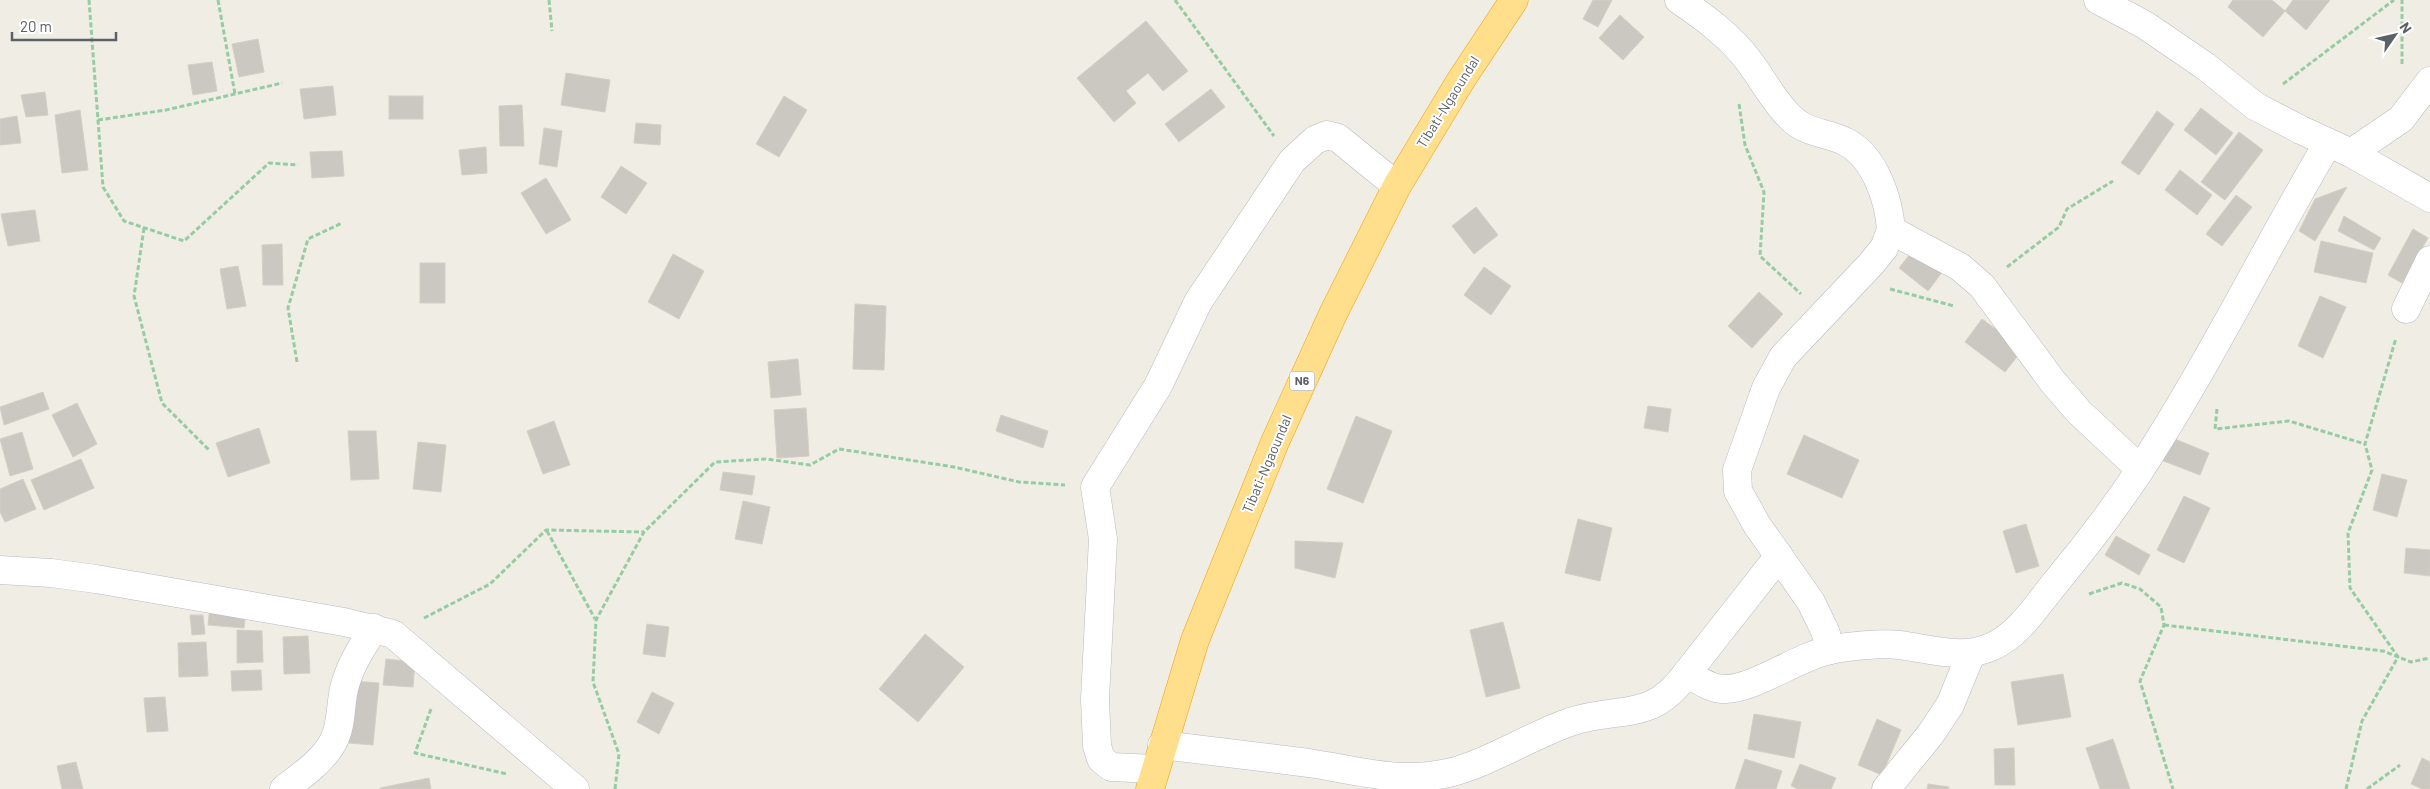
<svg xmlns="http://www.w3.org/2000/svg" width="2430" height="789" viewBox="0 0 2430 789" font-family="Barlow,sans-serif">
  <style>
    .building { fill: #cbc8c1; stroke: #d5cfc2 }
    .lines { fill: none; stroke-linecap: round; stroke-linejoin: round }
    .street-casing { stroke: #b7bbbf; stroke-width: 29 }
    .highway-casing { stroke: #f4a000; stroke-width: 29 }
    .path { stroke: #96cca4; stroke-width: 3; stroke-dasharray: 5 2.5; stroke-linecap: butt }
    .street { stroke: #fff; stroke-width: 28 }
    .highway { stroke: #ffde8c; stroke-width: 28 }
    .labels { text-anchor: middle; stroke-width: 4; stroke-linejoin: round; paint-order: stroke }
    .shield { fill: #fff; stroke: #8d9094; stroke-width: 1 }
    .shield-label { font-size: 12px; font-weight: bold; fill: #5c6166 }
    .street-label { font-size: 14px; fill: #5c6166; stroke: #fff }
  </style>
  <rect width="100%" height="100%" fill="#f0ede4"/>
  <g class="building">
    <polygon points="1593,0 1612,0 1598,27 1583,19"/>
    <polygon points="2233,0 2272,0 2285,11 2263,37 2228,7"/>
    <polygon points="2293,0 2330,0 2306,30 2285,11"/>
    <polygon points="1620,15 1644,37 1623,60 1599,38"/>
    <polygon points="1146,21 1188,71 1163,91 1148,73 1126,91 1136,103 1114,122 1077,78"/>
    <polygon points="258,39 264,72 239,77 232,44"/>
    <polygon points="212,62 217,91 193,95 188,65"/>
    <polygon points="566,73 610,80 605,112 561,105"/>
    <polygon points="333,86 336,115 304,119 300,89"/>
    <polygon points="1211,89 1225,107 1179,142 1165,124"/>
    <polygon points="45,92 48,115 26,117 21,95"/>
    <rect x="389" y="96" width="34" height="23"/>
    <polygon points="784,96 807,110 779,157 756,144"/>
    <polygon points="522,105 524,146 500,146 499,106"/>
    <polygon points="2201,108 2233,133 2216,155 2184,130"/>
    <polygon points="80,110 88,170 62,173 55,115"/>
    <polygon points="2157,111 2174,124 2139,175 2121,163"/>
    <polygon points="17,116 21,143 0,145 0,119"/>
    <polygon points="636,123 661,125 660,145 634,143"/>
    <polygon points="544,128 562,131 557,167 539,164"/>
    <polygon points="2239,132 2263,150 2225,200 2201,182"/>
    <polygon points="486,147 487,173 462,175 459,150"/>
    <polygon points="342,151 344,176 312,178 310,152"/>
    <polygon points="621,166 647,183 626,214 601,197"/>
    <polygon points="2180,170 2212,195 2197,215 2165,190"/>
    <polygon points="546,178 571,220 546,234 521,193"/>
    <polygon points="2347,187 2315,241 2299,231 2315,199"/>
    <polygon points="2236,195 2252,207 2222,246 2206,234"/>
    <polygon points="1476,207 1498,235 1474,254 1452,226"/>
    <polygon points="35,210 40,241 8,246 1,214"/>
    <polygon points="2344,216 2381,238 2374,250 2338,231"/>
    <polygon points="2413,229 2428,238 2402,283 2388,275"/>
    <polygon points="2321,241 2373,253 2366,283 2314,272"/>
    <polygon points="282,244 283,285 263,285 262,245"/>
    <polygon points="1914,249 1943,271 1928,291 1899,268"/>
    <polygon points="673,254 704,271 679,319 648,302"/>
    <rect x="420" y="263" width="25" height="40"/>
    <polygon points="238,266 246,306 227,309 220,269"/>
    <polygon points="1484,267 1511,286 1491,315 1464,295"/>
    <polygon points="1759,292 1783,314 1752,348 1728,326"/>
    <polygon points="2320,296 2346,307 2323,358 2298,346"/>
    <polygon points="855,304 886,306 884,370 853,369"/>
    <polygon points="1982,319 2023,349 2005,372 1965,342"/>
    <polygon points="798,359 801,395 771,398 768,362"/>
    <polygon points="43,392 49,409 4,425 0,407"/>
    <polygon points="77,403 97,444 73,457 52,415"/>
    <polygon points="1648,406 1671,409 1668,432 1644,428"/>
    <polygon points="806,408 809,456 777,458 774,410"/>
    <polygon points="1001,415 1048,431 1043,448 996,431"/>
    <polygon points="1356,416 1392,431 1363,503 1327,489"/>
    <polygon points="554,421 570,465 543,474 527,431"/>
    <polygon points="259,428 270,463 228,477 216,443"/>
    <polygon points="348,431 376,431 379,479 351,480"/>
    <polygon points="22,432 33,469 10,476 0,439"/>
    <polygon points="1804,435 1859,460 1842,498 1787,474"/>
    <polygon points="2170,437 2209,453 2200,475 2161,460"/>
    <polygon points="418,442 446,445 441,492 413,489"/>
    <polygon points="81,459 94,488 44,510 31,480"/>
    <polygon points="723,472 755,476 752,495 720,490"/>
    <polygon points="2382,474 2407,480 2397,517 2373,510"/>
    <polygon points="23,479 36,509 5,522 0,512 0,489"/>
    <polygon points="2184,496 2210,508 2184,563 2157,550"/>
    <polygon points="743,501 770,507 762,544 735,539"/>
    <polygon points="1578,519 1612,528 1600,581 1565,573"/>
    <polygon points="2026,524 2039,566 2016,573 2003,531"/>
    <polygon points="2116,536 2150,555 2139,575 2105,555"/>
    <polygon points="1295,541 1343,543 1335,578 1295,568"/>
    <polygon points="2406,548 2430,550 2430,576 2404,573"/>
    <polygon points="210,606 246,610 244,628 208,625"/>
    <polygon points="190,615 203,615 205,634 192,635"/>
    <polygon points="1503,622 1520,688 1486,697 1470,630"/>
    <polygon points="647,624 669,627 665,657 643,654"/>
    <polygon points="237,630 262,631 263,662 237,663"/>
    <polygon points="925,634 964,667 918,722 879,689"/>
    <polygon points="308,636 310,673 284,674 283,637"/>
    <polygon points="206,642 208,676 179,677 178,643"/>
    <polygon points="386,659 415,662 413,687 383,685"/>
    <polygon points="261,670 262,690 232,691 231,671"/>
    <polygon points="2063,674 2071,717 2018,725 2011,682"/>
    <polygon points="354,681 379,683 373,745 349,743"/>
    <polygon points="652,692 674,703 659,734 637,722"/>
    <polygon points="165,697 168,731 147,732 144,698"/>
    <polygon points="1754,714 1801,722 1794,758 1748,749"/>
    <polygon points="1877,719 1901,730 1882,775 1858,765"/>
    <polygon points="2113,739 2130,789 2100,789 2086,748"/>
    <polygon points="2014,748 2015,785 1995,785 1994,749"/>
    <polygon points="2422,758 2430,762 2430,789 2422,789 2411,784"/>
    <polygon points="1745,759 1782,771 1776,789 1735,789"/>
    <polygon points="76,762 83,789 62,789 57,766"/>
    <polygon points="1800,764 1836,778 1831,789 1798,789 1791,786"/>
    <polygon points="429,778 431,789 380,789 380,788"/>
    <polygon points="1928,784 1949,787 1948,789 1927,789"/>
  </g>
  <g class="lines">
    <g class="street-casing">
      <g id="street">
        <path d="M1679,0C1704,17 1730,36 1748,60C1762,78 1774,102 1791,118C1807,134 1827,132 1846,142C1875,157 1889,200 1891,230L1960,267L1982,286L2053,382L2079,412L2140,469"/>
        <polyline points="2098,0 2145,25 2205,66 2255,106 2301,130 2351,153 2430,198"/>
        <polyline points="2351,153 2401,119 2430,81"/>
        <polyline points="2406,309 2430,260"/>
        <polyline points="0,570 51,573 96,579 344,622 393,634 575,789"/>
        <polyline points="1831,650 1825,631 1811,602 1757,525 1738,491 1737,470 1766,388 1783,357 1871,264 1884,248 1891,230"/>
        <polyline points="1687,673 1779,556"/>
        <path d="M1162,745C1211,751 1260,757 1309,763C1355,770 1400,784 1448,773C1487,764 1530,736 1570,722C1622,705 1650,724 1687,673C1698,680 1712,690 1726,689C1756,688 1797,657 1830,650C1848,646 1881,643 1899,645C1931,649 1961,660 1991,647C2019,635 2037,605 2056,582C2086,546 2114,509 2140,470C2209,364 2264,251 2328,143"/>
        <polyline points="1155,769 1111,767 1101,759 1097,746 1095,699 1103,539 1095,487 1158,386 1198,302 1292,161 1315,140 1327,135 1338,138 1397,186"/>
        <path d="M284,789C301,776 323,761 333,742C342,726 340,706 344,689C349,667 362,647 374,628"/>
        <polyline points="1886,789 1930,735 1950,705 1971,654"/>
      </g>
    </g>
    <g class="highway-casing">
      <polyline id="highway" points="1150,789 1195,640 1275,442 1333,314 1397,186 1461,80 1514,0"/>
    </g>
    <g class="path">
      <polyline points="89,0 103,187 124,221 184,241 269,163 298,165"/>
      <polyline points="218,0 235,94"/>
      <polyline points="549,0 552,31"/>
      <polyline points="1175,0 1274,136"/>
      <polyline points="2402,64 2402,0"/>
      <polyline points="2283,84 2394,0"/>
      <polyline points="1739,104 1745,145 1764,192 1760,256 1801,294"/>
      <polyline points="98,120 166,110 282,83"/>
      <polyline points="144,228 134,296 162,403 209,450"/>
      <polyline points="2007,267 2059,227 2067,209 2113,181"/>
      <polyline points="1890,289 1954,306"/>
      <polyline points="297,362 288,308 308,239 342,223"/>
      <polyline points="2217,409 2215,429 2289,421 2365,444"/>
      <polyline points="547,531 595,619"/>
      <polyline points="2089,594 2122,583 2140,589 2161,607 2164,625 2140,681 2173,789"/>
      <polyline points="424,618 490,584 546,530 644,532"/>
      <polyline points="2164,625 2383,651 2411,662 2430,658"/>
      <polyline points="431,709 415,753 507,774"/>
      <polyline points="615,789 619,754 593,682 596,620 644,532 715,462 766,459 810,465 839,449 954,467 1019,482 1065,485"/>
      <polyline points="2346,789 2362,721 2398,657 2350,588 2348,533 2372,470 2365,444 2396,338"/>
      <polyline points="2367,789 2400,765"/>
    </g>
    <use href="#street" class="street"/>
    <use href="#highway" class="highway"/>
  </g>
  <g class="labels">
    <rect class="shield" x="1289.5" y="371.5" width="25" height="19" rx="4"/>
    <g class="shield-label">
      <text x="1302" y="385">N6</text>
    </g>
    <g class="street-label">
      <text transform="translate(1448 102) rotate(-58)" y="5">Tibati-Ngaoundal</text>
      <text transform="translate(1267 464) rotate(-67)" y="5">Tibati-Ngaoundal</text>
    </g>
  </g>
  <g transform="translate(2395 35) rotate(56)" stroke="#ffffff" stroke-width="4" paint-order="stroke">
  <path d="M0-4L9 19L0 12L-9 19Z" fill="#5c6166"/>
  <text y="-8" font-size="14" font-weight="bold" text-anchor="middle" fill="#5c6166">N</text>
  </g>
  <path d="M12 32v8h104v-8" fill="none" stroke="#5c6166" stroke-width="2.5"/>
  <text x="20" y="32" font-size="15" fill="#5c6166" stroke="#ffffff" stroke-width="4" paint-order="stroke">20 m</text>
</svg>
